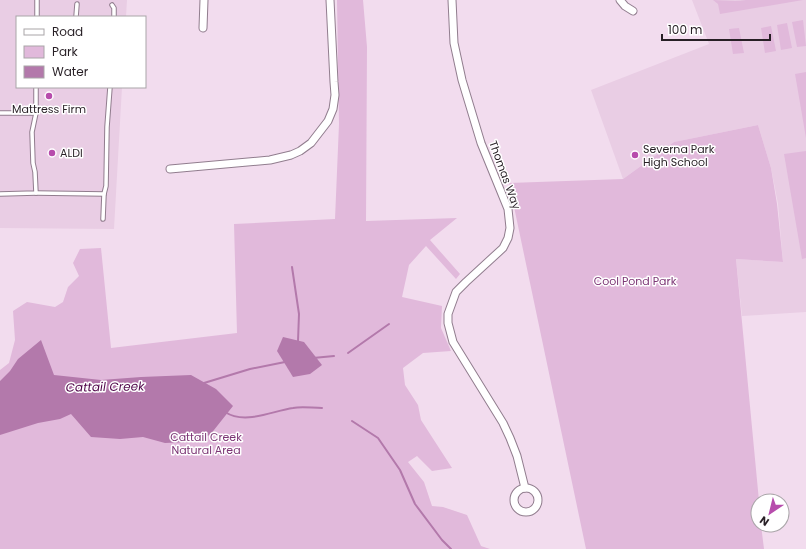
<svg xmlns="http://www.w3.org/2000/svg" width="806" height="549" viewBox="0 0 806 549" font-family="Poppins,sans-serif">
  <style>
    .built { fill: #e9cde4 }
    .green { fill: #e1b9db }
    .water { fill: #b379ab }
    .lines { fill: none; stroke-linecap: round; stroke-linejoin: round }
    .stream { stroke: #b379ab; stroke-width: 2 }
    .service-casing { stroke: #917d8e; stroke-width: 5.5 }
    .minor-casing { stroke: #917d8e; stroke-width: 9 }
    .service { stroke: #fff; stroke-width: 3.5 }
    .minor { stroke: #fff; stroke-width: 7 }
    .poi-dot { fill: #b74cac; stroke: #fff; stroke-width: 1.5 }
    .labels { text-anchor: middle; stroke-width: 3; stroke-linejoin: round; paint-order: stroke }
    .poi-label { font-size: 11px; fill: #271f25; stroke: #fff; text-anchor: start }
    .street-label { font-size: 11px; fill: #271f25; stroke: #fff }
    .park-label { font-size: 11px; fill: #7b3474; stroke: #fff }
    .water-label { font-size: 12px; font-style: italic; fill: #50064a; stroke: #fff }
  </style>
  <rect width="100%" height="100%" fill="#f2dcee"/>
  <g class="built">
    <polygon points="0,0 127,0 126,17 17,17 17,87 122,87 114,229 0,228"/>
    <polygon points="692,0 806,0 806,312 742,316 736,259 783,262 778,204 771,168 758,125 674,142 623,179 591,90 709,44"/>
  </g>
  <g class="green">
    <polygon points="337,0 363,0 367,47 366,221 457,218 430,240 460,274 456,279 426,246 409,265 402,297 442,306 441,328 451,351 423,353 403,368 405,385 418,405 421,420 452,468 432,471 417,456 408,462 424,482 432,506 443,507 467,515 481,546 490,549 0,549 0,370 9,363 15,340 13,311 27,302 55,307 63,302 68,287 79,276 73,263 80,249 101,248 111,348 237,333 234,224 335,219 339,124"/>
    <path d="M713,0C724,0 735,2 746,0H803L720,14L718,4Z"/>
    <polygon points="803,20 806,46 797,47 792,22"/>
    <polygon points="787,23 792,48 781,50 777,25"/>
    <polygon points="771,26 776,51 765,53 761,28"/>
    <polygon points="739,28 744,53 733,54 729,29"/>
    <polygon points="806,72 806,138 795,74"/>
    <polygon points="758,125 771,168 777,204 783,262 736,259 759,501 758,501 758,525 761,525 764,549 586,549 509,183 623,179 674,142"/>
    <polygon points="806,151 806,258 802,259 784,154"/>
  </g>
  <g class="water">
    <polygon points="283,337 304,342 322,365 310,374 293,377 277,351"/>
    <polygon points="41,340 54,375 101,380 141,377 191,375 216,389 233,406 210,435 187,442 165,443 143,437 120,439 91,437 71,414 60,419 38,423 0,435 0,381 10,371 18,359"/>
  </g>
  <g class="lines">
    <g class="stream">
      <polyline points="292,267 299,314 298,341"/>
      <polyline points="348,353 389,324"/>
      <polyline points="313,358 334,356"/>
      <polyline points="204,383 250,369 285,362"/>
      <path d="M225,412C245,425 272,411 293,408C302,406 312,408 322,408"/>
      <polyline points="352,421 378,438 400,470 415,504 442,540 451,549"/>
    </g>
    <g class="service-casing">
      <g id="service">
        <polyline points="112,5 114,8 114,17"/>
        <polyline points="37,17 37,0"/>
        <polyline points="76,17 77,4"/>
        <polyline points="0,113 36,113"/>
        <polyline points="36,193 104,194"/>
        <polyline points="0,194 36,193 35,172 33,163 32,132 36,113 36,87"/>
        <polyline points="103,219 104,194 106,186 107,127 110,87"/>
      </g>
    </g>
    <g class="minor-casing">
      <g id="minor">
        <polyline points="452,0 454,43 462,80 481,143 508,209 510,228 508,238 503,248 466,282 456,292 448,314 448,323 453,342 503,423 510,438 517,456 525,488"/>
        <polyline points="620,0 625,6 633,11"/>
        <polyline points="203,28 204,0"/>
        <polyline points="170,169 270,160 291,155 300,151 311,143 328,121 333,109 335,95 334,82 330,0"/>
        <circle cx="526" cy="500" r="12"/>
      </g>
    </g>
    <use href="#service" class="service"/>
    <use href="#minor" class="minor"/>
  </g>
  <g class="poi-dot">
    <circle cx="49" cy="96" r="4"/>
    <circle cx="52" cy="153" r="4"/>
    <circle cx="635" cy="155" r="4"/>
  </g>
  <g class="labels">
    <g class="poi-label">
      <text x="49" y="113" text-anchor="middle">Mattress Firm</text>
      <text x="643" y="153">Severna Park<tspan x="643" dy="13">High School</tspan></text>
      <text x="60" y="157">ALDI</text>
    </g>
    <g class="street-label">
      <text transform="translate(505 175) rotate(70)" y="4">Thomas Way</text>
    </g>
    <g class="park-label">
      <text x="635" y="285">Cool Pond Park</text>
      <text x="206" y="441">Cattail Creek<tspan x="206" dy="13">Natural Area</tspan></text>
    </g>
    <g class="water-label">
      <text transform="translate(105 387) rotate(-1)" y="4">Cattail Creek</text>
    </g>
  </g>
  <rect x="16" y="16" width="130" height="72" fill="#ffffff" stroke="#a9a5a8"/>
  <rect x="24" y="29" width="20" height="6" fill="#ffffff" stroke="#a9a5a8"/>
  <text x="52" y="36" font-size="12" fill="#271f25">Road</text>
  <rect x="24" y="46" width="20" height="12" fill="#e1b9db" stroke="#a9a5a8"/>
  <text x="52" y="56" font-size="12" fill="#271f25">Park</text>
  <rect x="24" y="66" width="20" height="12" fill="#b379ab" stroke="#a9a5a8"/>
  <text x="52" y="76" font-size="12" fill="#271f25">Water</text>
  <g transform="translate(770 513) rotate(215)"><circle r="19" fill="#ffffff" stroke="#a9a5a8"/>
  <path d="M0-3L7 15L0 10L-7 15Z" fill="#b74cac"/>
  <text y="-6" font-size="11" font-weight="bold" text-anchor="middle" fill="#271f25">N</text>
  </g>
  <path d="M662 34v6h108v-6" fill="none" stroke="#271f25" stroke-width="2"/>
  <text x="668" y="34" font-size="12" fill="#271f25" stroke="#ffffff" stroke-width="3" paint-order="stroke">100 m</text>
</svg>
